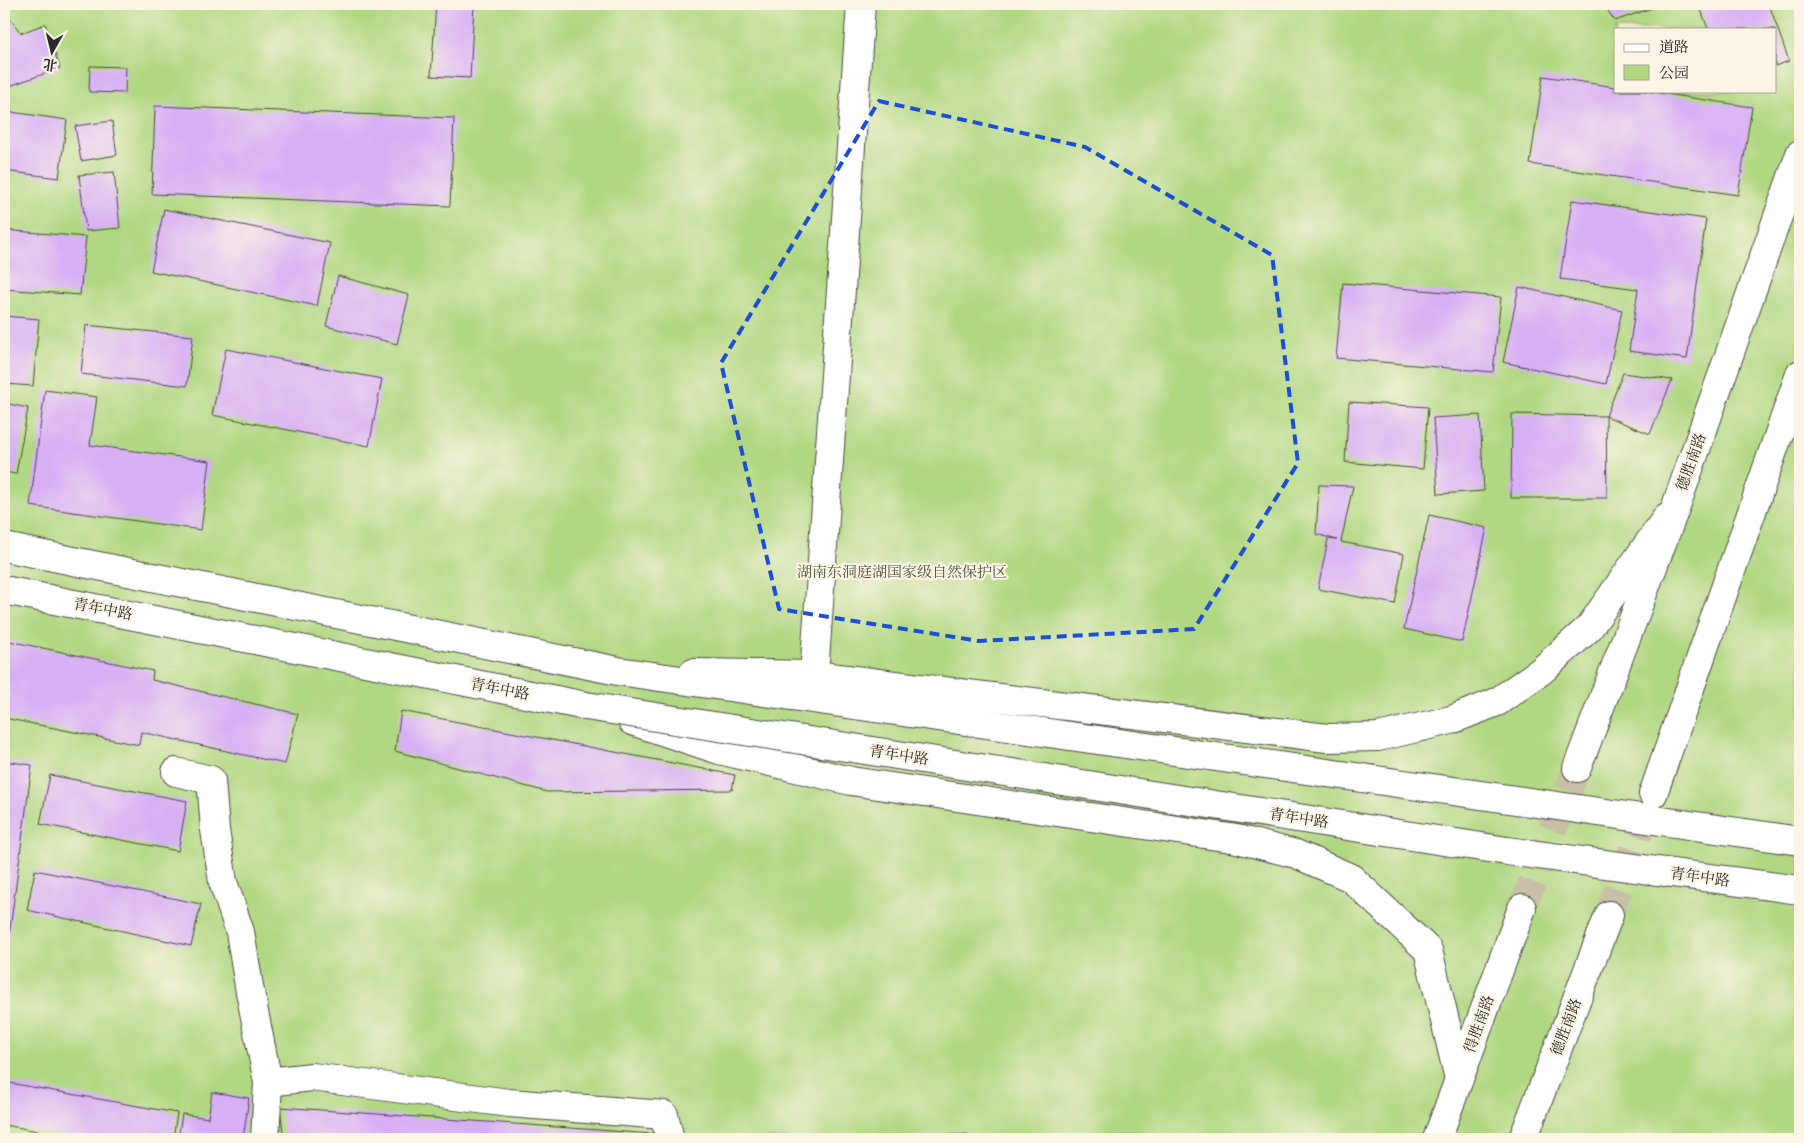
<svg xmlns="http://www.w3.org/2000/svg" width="1804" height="1143" viewBox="0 0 1804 1143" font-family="Alegreya,'Noto Serif SC',serif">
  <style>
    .green { fill: #b0d781; stroke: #6e8156; fill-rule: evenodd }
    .building { fill: #d7aff4 }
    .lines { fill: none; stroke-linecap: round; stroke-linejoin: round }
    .major-tunnel { stroke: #c7c0a7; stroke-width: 28; stroke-dasharray: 28 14; stroke-linecap: butt }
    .minor-casing { stroke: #484742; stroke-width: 30 }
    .major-casing { stroke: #484742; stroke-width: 30 }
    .minor { stroke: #fff; stroke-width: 28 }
    .major { stroke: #fff; stroke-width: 28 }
    .major-bridge-casing { stroke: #484742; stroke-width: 30; stroke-linecap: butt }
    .major-bridge { stroke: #fff; stroke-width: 28 }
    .marked { fill: none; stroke: #1d4ed8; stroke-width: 4; stroke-dasharray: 10 6; stroke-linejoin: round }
    .labels { text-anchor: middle; stroke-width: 4.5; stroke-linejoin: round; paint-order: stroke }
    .street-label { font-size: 15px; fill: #2b2b2b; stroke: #fcf5e5 }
    .park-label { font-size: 15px; fill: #4c5640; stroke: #fcf5e5 }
  </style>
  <rect width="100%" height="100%" fill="#fcf5e5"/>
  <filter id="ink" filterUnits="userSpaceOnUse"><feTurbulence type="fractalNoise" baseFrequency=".02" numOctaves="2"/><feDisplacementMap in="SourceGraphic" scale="10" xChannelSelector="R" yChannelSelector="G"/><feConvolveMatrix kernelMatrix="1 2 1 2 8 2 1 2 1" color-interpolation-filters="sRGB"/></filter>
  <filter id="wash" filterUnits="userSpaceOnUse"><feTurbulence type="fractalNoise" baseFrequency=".0096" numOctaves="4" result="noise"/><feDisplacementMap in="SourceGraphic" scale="20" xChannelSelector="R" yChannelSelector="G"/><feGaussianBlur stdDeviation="1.12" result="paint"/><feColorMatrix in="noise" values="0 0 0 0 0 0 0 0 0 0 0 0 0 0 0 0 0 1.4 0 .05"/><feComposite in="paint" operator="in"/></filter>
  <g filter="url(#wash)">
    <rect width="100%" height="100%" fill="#eee5c6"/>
    <path class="green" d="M4,4H1800V1139H4ZM1615,29H1775V91H1615Z"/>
    <g id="blocks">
      <g class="building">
        <polygon points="436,4 474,4 470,78 431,76"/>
        <polygon points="1603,4 1663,4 1615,21"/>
        <polygon points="1699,4 1769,4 1789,61 1775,66 1775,29 1708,29"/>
        <polygon points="4,11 21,33 45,24 60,68 4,88"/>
        <polygon points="90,66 126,67 125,93 89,92"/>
        <polygon points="1543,76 1615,87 1615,91 1646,91 1752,107 1738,195 1530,164"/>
        <polygon points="155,106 454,118 450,206 152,194"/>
        <polygon points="4,111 67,120 59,178 4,171"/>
        <polygon points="112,121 117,155 81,161 75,126"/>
        <polygon points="114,172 120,228 86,231 79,175"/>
        <polygon points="1572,200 1706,219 1687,359 1629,351 1638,289 1560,279"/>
        <polygon points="164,209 330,243 317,306 151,271"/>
        <polygon points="4,230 86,237 80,295 4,289"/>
        <polygon points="338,276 409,295 397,344 326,326"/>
        <polygon points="1343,283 1501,297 1493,372 1336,358"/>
        <polygon points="1519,287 1622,310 1606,384 1503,362"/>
        <polygon points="4,316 39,319 33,386 4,384"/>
        <polygon points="86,325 193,336 187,386 81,374"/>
        <polygon points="226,349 382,379 369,446 212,415"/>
        <polygon points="1623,373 1672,380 1650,434 1606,416"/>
        <polygon points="45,390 97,397 90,445 210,461 201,530 30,506"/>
        <polygon points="1349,402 1428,407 1423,469 1345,462"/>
        <polygon points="4,403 28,408 16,474 4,472"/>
        <polygon points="1512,414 1606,416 1607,498 1511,498"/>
        <polygon points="1480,415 1484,491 1438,494 1433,418"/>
        <polygon points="1319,485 1353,486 1341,542 1404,554 1395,604 1318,589 1328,539 1337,540 1316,534"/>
        <polygon points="1429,515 1487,528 1462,642 1404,629"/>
        <polygon points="9,641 153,671 152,680 298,714 285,764 141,732 139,745 4,718 4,666"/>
        <polygon points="401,711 735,775 732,790 547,792 395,751"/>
        <polygon points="4,761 32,765 5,967 4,967"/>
        <polygon points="50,775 187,801 178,851 40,824"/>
        <polygon points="35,870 201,904 191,946 27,910"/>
        <polygon points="4,1082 177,1113 173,1139 83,1139 4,1125"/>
        <polygon points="212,1092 249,1098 243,1139 178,1139 182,1114 208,1118"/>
        <polygon points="280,1107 653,1134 653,1139 284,1139"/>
        <polygon points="968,1134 969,1139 899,1139 899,1138"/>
      </g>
    </g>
  </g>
  <g filter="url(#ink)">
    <use href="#blocks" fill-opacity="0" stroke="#484742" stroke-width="1"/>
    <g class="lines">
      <g class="major-tunnel">
        <polyline points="1522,908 1577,768"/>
        <polyline points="1609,915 1652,796"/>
      </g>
      <g class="minor-casing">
        <g id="minor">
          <polyline points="693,673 814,675 1327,738 1378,737 1451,720 1497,702 1541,671 1589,628 1667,517"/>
          <polyline points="814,675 861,4"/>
          <polyline points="632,721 719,750 851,781 1237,839 1296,854 1351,878 1428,950 1459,1079"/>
          <polyline points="176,772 211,780 215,830 223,882 240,932 250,992 268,1082 312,1077 509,1103 664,1115 670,1139"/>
          <polyline points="265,1139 268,1082"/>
        </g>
      </g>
      <g class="major-casing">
        <g id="major">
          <polyline points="4,547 618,671 1800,841"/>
          <polyline points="4,590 586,706"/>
          <polyline points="1577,768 1676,506 1800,154"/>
          <polyline points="1653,794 1800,374"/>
          <polyline points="1437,1139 1522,908"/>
          <polyline points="1523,1139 1609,915"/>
        </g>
      </g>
      <use href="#minor" class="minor"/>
      <use href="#major" class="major"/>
      <g class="major-bridge-casing">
        <polyline id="major-bridge" points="586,706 1507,851 1800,890"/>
      </g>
      <use href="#major-bridge" class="major-bridge"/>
    </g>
  </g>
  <path class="marked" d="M879,101L1085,147L1272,255L1298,463L1194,629L979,641L779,609L721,363Z"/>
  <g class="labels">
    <g class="street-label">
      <text transform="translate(1691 462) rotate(-70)" y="5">德胜南路</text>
      <text transform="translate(103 609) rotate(11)" y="5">青年中路</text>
      <text transform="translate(500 689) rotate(11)" y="5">青年中路</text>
      <text transform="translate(899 755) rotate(9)" y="5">青年中路</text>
      <text transform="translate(1299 818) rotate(9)" y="5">青年中路</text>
      <text transform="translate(1700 877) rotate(8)" y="5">青年中路</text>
      <text transform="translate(1479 1024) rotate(-70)" y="5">得胜南路</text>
      <text transform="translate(1566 1027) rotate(-69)" y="5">德胜南路</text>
    </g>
    <g class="park-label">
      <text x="902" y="577">湖南东洞庭湖国家级自然保护区</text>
    </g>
  </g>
  <rect width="1804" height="1143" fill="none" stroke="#fcf5e5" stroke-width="20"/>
  <rect x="1614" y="28" width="162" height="65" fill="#fcf5e5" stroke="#a8a49b"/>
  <rect x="1624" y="44" width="25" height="8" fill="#ffffff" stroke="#a8a49b"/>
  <text x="1659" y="52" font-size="15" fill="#2b2b2b">道路</text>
  <rect x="1624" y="65" width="25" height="15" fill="#b0d781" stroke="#a8a49b"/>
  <text x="1659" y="78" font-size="15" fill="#2b2b2b">公园</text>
  <g transform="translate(52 52) rotate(188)" stroke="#fcf5e5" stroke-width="4" paint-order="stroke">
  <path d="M0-4L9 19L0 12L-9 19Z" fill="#2b2b2b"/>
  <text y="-8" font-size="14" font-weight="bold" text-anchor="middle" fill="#2b2b2b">北</text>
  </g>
</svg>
